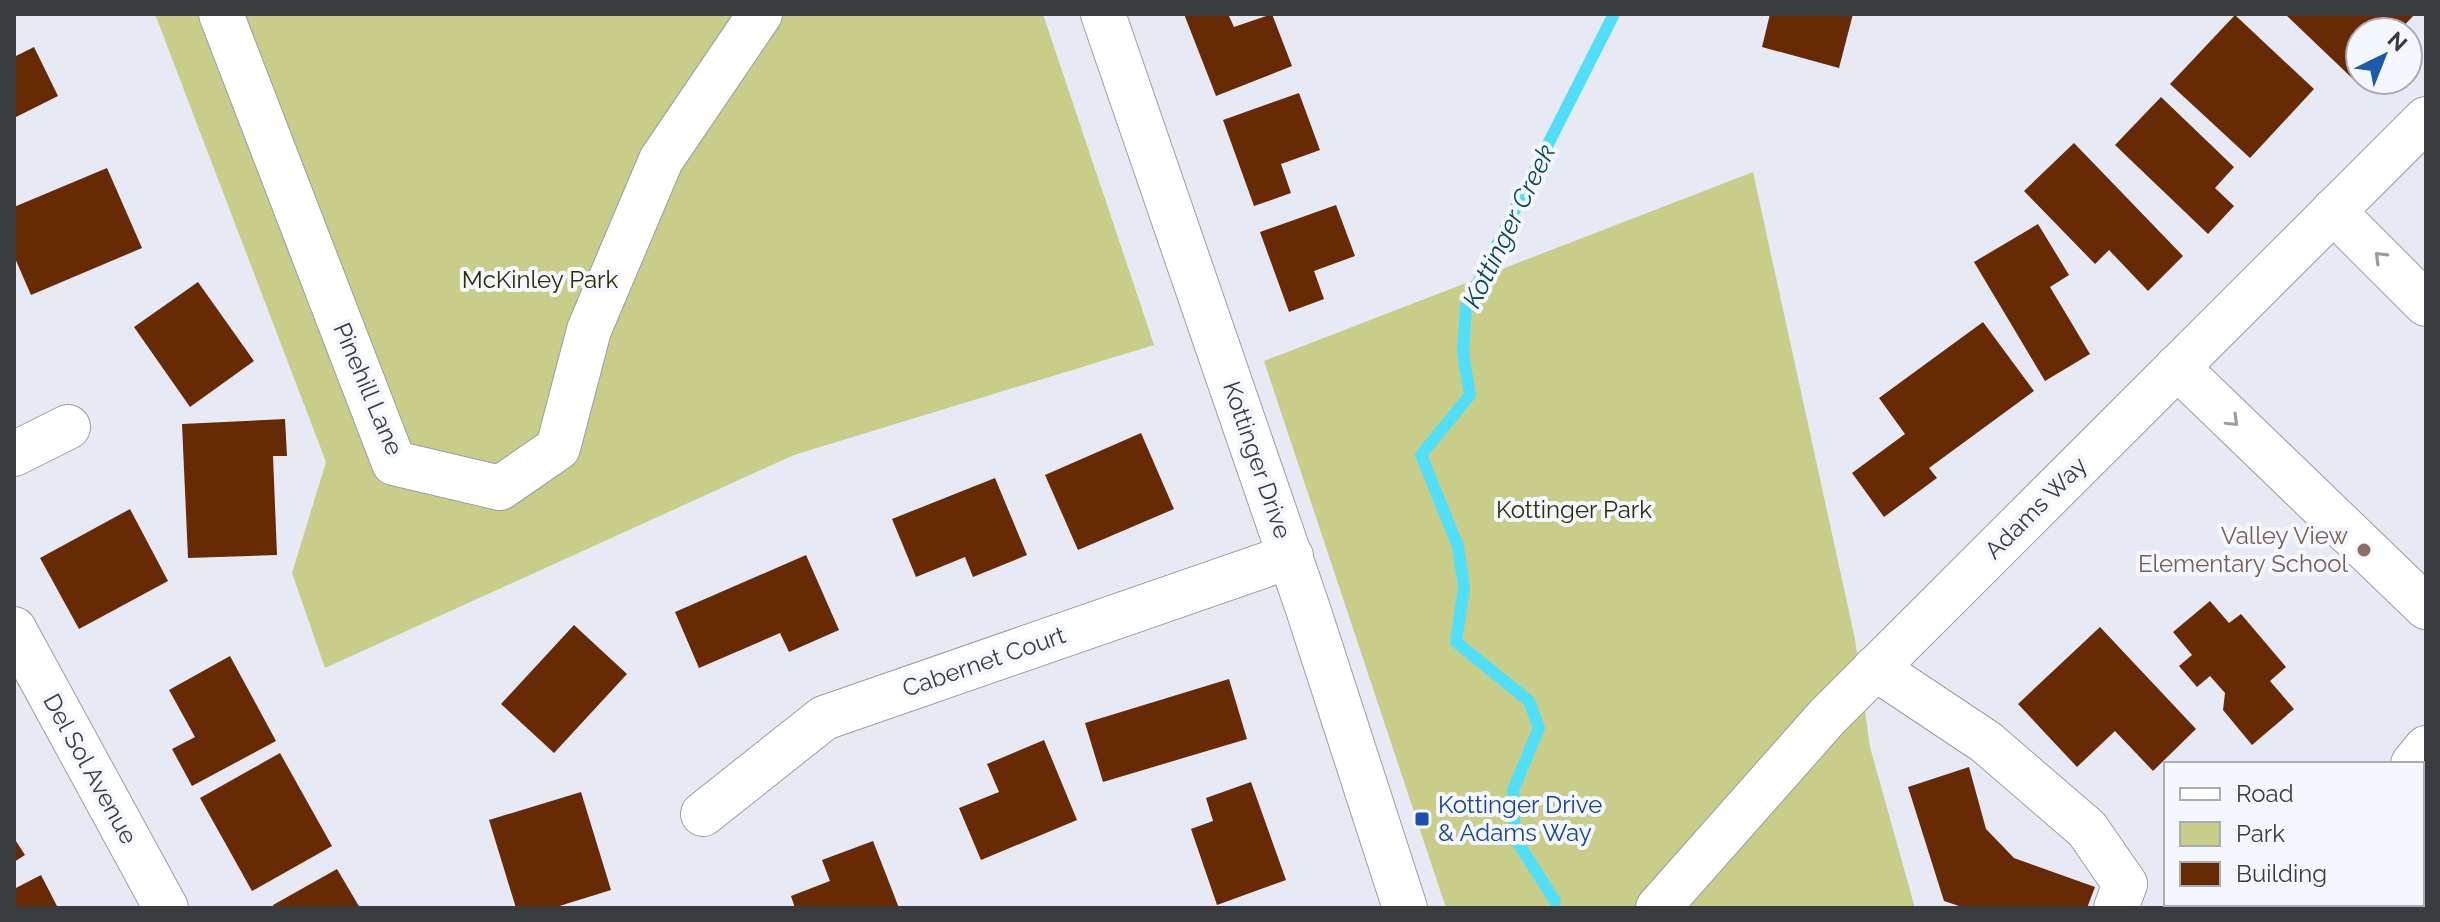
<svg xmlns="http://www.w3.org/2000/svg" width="2440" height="922" viewBox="0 0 2440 922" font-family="Raleway,sans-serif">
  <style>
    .green { fill: #c8cd89 }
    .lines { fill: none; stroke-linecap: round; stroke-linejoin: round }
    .stream { stroke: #51def8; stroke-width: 12 }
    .building { fill: #672a04 }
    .minor-casing { stroke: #9a9da7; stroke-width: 46 }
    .minor { stroke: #fff; stroke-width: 44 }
    .oneway { stroke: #9c9d9f }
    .education-dot { fill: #8d6e63; stroke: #f5f7fe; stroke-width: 3 }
    .transit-dot { fill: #1a4fb4; stroke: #f5f7fe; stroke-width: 3 }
    .labels { text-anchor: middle; stroke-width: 8; stroke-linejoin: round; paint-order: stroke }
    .park-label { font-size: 24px; fill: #2d2f03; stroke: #f5f7fe }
    .street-label { font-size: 24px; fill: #393b3f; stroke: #f5f7fe }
    .education-label { font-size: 24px; fill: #785e54; stroke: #f5f7fe; text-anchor: end }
    .transit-label { font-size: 24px; fill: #164399; stroke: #f5f7fe; text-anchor: start }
    .water-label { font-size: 26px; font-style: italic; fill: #094954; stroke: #f5f7fe }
  </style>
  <rect width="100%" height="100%" fill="#e7eaf5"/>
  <g class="green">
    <polygon points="155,14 1043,14 1154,345 794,455 325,668 292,573 326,462"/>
    <polygon points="1753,172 1855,639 1870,747 1915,908 1446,908 1264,361"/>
  </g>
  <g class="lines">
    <polyline class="stream" points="1555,901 1515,838 1513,790 1539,728 1529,701 1456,642 1464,588 1458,546 1421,455 1470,395 1463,353 1466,306 1614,14"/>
  </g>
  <g class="building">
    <polygon points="1184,14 1228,14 1234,27 1272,14 1292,66 1216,96"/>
    <polygon points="1770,14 1853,14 1839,68 1762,47"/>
    <polygon points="2285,14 2415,14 2398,32 2360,32 2360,72 2353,79"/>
    <polygon points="2235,15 2314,89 2250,158 2170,84"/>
    <polygon points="34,47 58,96 14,118 14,57"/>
    <polygon points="1299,93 1320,150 1281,164 1291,193 1254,206 1223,120"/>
    <polygon points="2161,97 2234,167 2215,188 2234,206 2208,234 2115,145"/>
    <polygon points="2074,143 2183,256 2148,291 2109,250 2095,264 2024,191"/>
    <polygon points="107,168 142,248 31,295 14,256 14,207"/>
    <polygon points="1336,205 1355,256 1314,271 1324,299 1289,312 1260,232"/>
    <polygon points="2038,224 2069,275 2050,287 2090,354 2045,381 1974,262"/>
    <polygon points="198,282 254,361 190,407 134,327"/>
    <polygon points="1983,322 2034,391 1929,468 1937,478 1884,517 1852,473 1905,434 1879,398"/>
    <polygon points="285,419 287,456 273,456 277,555 188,558 182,424"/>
    <polygon points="1141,433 1174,509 1078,550 1045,475"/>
    <polygon points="995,478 1027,555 973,577 965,557 916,577 892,519"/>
    <polygon points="130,509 168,581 79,629 40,558"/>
    <polygon points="806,555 839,630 789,652 780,633 699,668 675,612"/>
    <polygon points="2210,601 2229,623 2241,614 2286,667 2270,681 2294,709 2252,745 2223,710 2225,693 2210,676 2197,687 2179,666 2192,655 2173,632"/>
    <polygon points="574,625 627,674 554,753 501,704"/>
    <polygon points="2100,627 2196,729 2153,771 2115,731 2077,767 2018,704"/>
    <polygon points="230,656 276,741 192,786 172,749 195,737 169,690"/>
    <polygon points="1229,679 1247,739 1103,782 1085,723"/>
    <polygon points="1044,740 1077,820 981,860 959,808 999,792 987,764"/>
    <polygon points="280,753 332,846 252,891 200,798"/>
    <polygon points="1969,767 1986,829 2014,858 2095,887 2087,908 1965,908 1944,901 1908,787"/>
    <polygon points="1251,782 1286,880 1217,905 1191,829 1213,821 1206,798"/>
    <polygon points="581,792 611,890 553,908 516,908 489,820"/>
    <polygon points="14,838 25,855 14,862"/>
    <polygon points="873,841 899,908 795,908 791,896 830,881 822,860"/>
    <polygon points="337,869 360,908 275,908 273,905"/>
    <polygon points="41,875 58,908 14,908 14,889"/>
  </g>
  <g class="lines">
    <g class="minor-casing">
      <g id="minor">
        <polyline points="221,14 394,463 500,488 558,448 589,330 661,160 760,14"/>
        <polyline points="1103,14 1308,609 1405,908"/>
        <polyline points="2333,211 2426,304"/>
        <polyline points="2177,367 2426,607"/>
        <polyline points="14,454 68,427"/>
        <polyline points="14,629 166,908"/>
        <polyline points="1875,668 1986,742 2087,829 2125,884 2116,908"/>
        <polyline points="2413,764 2426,748"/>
        <polyline points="703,814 824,718 1291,556"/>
        <polyline points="1658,908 1827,717 2426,119"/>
        <polyline points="2296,908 2299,904"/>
      </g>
    </g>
    <use href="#minor" class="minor"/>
  </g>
  <defs><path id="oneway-chevron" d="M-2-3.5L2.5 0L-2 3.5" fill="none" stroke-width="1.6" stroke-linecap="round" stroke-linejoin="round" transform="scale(2)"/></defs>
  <g class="oneway">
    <use href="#oneway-chevron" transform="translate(2380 257) rotate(-135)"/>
    <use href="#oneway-chevron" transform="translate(2233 421) rotate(44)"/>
  </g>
  <circle class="education-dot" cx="2364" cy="550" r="8"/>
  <rect class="transit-dot" x="1414" y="811" width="16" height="16" rx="4"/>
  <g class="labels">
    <g class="park-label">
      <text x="540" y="288">McKinley Park</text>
      <text x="1574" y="518">Kottinger Park</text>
    </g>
    <g class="street-label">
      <text transform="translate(368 389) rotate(67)" y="8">Pinehill Lane</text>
      <text transform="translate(1257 460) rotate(71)" y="8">Kottinger Drive</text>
      <text transform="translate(2036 508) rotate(-45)" y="8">Adams Way</text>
      <text transform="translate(984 662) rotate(-19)" y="8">Cabernet Court</text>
      <text transform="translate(90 769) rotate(61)" y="8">Del Sol Avenue</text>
    </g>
    <g class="education-label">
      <text x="2348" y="544">Valley View<tspan x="2348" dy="28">Elementary School</tspan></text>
    </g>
    <g class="transit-label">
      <text x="1438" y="813">Kottinger Drive<tspan x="1438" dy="28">&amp; Adams Way</tspan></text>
    </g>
    <g class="water-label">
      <text transform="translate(1509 226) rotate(-64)" y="9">Kottinger Creek</text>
    </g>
  </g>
  <rect width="2440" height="922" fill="none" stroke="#393b3f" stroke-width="32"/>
  <rect x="2164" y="762" width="260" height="144" fill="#f5f7fe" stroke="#aaacb2" stroke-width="2"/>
  <rect x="2180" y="788" width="40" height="12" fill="#ffffff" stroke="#aaacb2" stroke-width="2"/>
  <text x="2236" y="802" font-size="24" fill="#393b3f">Road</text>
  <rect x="2180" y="822" width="40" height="24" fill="#c8cd89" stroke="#aaacb2" stroke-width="2"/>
  <text x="2236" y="842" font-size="24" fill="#393b3f">Park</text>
  <rect x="2180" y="862" width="40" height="24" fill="#672a04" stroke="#aaacb2" stroke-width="2"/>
  <text x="2236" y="882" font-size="24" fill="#393b3f">Building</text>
  <g transform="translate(2384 56) rotate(43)"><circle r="38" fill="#f5f7fe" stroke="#aaacb2" stroke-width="2"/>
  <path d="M0-6L14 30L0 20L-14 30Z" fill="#1e5bac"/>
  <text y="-12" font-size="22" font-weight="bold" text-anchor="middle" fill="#393b3f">N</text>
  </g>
</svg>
